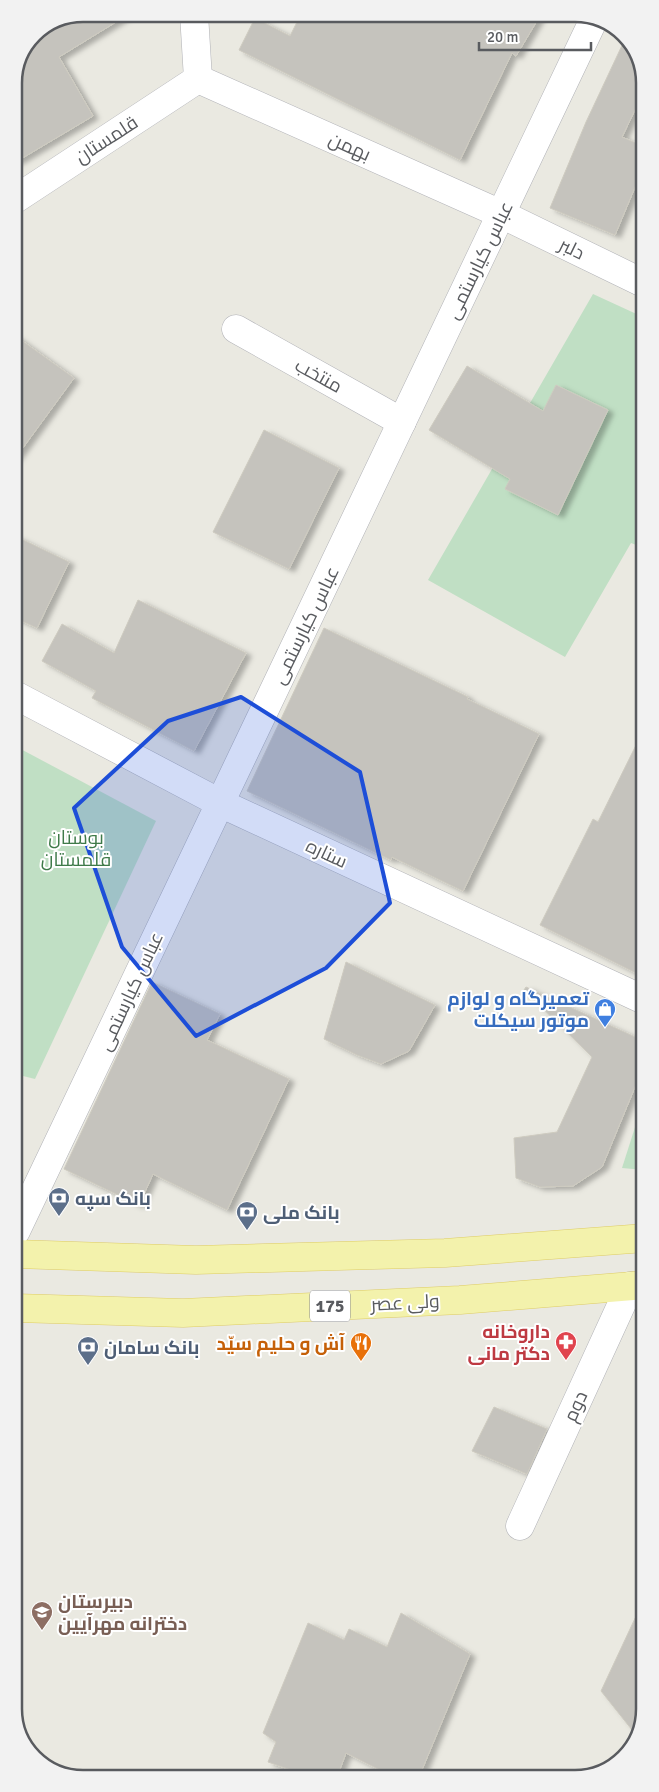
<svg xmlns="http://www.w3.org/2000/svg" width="659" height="1792" viewBox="0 0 659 1792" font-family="Signika,Cairo,sans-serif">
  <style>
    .green { fill: #c0dfc4 }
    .building { fill: #c5c3bd; stroke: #cecbc0; filter: url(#shadow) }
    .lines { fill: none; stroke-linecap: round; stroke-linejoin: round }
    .minor-casing { stroke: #b1b2b7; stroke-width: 29 }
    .primary-casing { stroke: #decc66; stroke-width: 29 }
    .minor { stroke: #fff; stroke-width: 28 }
    .primary { stroke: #f3f2ac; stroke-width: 28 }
    .marked { fill: #1d4ed8; fill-opacity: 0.2; stroke: #1d4ed8; stroke-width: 4; stroke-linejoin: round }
    .labels { text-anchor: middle; stroke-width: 4; stroke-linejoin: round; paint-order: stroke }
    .shield { fill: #fff; stroke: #8b8c8f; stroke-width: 1 }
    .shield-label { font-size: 18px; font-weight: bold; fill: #595b5f }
    .street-label { font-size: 19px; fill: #595b5f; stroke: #fff }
    .park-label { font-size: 19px; fill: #3e7a49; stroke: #fff }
    .shop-label { font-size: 19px; font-weight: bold; fill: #366cbe; stroke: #fff; text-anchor: end }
    .service-label { font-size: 19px; font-weight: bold; fill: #4e5e75; stroke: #fff; text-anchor: start }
    .health-label { font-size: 19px; font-weight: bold; fill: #be3a42; stroke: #fff; text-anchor: end }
    .food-label { font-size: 19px; font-weight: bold; fill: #c56008; stroke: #fff; text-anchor: end }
    .education-label { font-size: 19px; font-weight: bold; fill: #785e54; stroke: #fff; text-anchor: start }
    .rim { fill: none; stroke: #595b5f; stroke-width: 2.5 }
  </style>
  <defs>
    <filter id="shadow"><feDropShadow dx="5.5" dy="3" stdDeviation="2.5" flood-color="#0004"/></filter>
  </defs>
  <rect width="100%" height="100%" fill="#eae9e1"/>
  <g class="green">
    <polygon points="593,294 643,317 644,548 631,543 565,657 428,580"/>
    <polygon points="15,746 156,821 35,1079 15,1074"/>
    <polygon points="644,1099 644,1170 622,1168"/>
  </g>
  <g class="building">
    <polygon points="84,14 129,14 59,57 93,116 14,163 14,80 34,34"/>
    <polygon points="301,14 541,14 516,56 512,53 460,160 239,50 255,18 290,36"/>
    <polygon points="625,39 643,65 643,93 622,137 643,146 643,168 615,235 550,208 586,122"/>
    <polygon points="14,335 74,378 14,460"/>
    <polygon points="467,366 543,411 556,385 608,410 558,515 505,489 510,479 429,430"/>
    <polygon points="264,430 339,468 289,569 213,532"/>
    <polygon points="15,536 69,562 37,628 15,618"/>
    <polygon points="138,600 246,653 194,751 92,698 96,691 42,661 62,624 114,653"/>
    <polygon points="324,628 468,697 467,699 539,734 463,891 392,857 391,860 247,791"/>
    <polygon points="644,729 644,977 540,925 593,819 598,822"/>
    <polygon points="346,962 435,1005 409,1051 381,1064 357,1055 324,1039"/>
    <polygon points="152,982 220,1014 207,1040 289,1079 227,1210 153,1174 139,1205 64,1169"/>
    <polygon points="526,987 644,1041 644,1065 602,1167 573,1186 540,1187 516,1178 514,1138 557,1132 592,1057 524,990"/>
    <polygon points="494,1407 547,1429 527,1474 472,1451"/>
    <polygon points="645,1597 645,1708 636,1735 601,1691"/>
    <polygon points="401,1613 470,1654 419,1777 394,1777 346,1753 337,1777 311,1777 268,1762 276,1742 263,1733 308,1623 344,1640 349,1629 387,1647"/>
  </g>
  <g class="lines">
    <g class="minor-casing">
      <g id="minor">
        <polyline points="194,14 198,79"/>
        <polyline points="198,79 501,214 643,283"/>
        <polyline points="14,200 198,79"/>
        <polyline points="236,329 402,422"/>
        <polyline points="15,695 220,803 644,1000"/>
        <polyline points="16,1231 594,19"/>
        <polyline points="520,1526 630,1286"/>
      </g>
    </g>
    <g class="primary-casing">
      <g id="primary">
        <polyline points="16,1254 196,1260 445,1253 645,1238"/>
        <polyline points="16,1308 183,1313 460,1300 645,1285"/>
      </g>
    </g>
    <use href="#minor" class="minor"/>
    <use href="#primary" class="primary"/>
  </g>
  <path class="marked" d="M241,697L360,772L390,903L326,968L196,1036L122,947L74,808L168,721Z"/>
  <defs>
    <g id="shop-pin" transform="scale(1.125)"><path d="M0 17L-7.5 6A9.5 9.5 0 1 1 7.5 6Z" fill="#3f7fe0" stroke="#fff"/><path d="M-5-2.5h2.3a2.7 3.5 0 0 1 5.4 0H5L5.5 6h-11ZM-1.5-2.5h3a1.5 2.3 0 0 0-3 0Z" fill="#fff"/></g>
    <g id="bank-pin" transform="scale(1.125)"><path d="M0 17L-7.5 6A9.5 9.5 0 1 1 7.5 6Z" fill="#5c6f8a" stroke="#fff"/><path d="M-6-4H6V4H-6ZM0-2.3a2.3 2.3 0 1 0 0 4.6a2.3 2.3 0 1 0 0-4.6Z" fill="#fff"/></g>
    <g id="pharmacy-pin" transform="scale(1.125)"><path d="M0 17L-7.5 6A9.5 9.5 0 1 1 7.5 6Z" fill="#e0444e" stroke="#fff"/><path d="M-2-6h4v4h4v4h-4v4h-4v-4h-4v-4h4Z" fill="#fff"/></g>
    <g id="restaurant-pin" transform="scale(1.125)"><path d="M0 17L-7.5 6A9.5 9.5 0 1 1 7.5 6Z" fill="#e8710a" stroke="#fff"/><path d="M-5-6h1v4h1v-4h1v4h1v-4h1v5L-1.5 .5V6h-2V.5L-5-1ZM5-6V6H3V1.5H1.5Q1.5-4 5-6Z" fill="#fff"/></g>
    <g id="school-pin" transform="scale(1.125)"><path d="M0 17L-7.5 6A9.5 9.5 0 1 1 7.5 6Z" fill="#8d6e63" stroke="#fff"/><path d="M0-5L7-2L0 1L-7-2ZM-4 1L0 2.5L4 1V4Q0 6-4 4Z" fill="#fff"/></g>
  </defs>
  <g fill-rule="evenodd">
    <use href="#shop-pin" x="605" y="1009"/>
    <use href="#bank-pin" x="59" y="1198"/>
    <use href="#bank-pin" x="247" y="1212"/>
    <use href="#pharmacy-pin" x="566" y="1342"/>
    <use href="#restaurant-pin" x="361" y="1343"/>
    <use href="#bank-pin" x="88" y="1347"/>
    <use href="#school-pin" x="42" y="1612"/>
  </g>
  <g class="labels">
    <rect class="shield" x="310" y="1290.5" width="40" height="31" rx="4"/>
    <g class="shield-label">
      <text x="330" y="1312">175</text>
    </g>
    <g class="street-label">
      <text transform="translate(106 139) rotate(-33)" y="7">قلمستان</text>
      <text transform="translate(350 146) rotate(24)" y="7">بهمن</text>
      <text transform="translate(572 248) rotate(26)" y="7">دلبر</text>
      <text transform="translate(479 260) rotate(-64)" y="7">عباس کیارستمی</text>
      <text transform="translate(319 375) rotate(29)" y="7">منتخب</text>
      <text transform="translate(305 625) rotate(-64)" y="7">عباس کیارستمی</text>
      <text transform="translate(327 853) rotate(25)" y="7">ستاره</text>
      <text transform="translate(130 991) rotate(-65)" y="7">عباس کیارستمی</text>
      <text transform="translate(405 1302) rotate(-3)" y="7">ولی عصر</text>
      <text transform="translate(575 1406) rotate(-65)" y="7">دوم</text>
    </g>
    <g class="park-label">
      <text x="76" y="844">بوستان<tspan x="76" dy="22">قلمستان</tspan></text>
    </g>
    <g class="shop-label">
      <text x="589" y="1005">تعمیرگاه و لوازم<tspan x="589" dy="22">موتور سیکلت</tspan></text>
    </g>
    <g class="service-label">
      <text x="75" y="1205">بانک سپه</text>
      <text x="263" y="1219">بانک ملی</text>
      <text x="104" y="1354">بانک سامان</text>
    </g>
    <g class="health-label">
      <text x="550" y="1338">داروخانه<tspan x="550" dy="22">دکتر مانی</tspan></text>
    </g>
    <g class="food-label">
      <text x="345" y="1350">آش و حلیم سیّد</text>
    </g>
    <g class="education-label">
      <text x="58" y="1608">دبیرستان<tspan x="58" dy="22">دخترانه مهرآیین</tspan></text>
    </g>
  </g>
  <path d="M0 0H659V1792H0ZM83 22H575A61 61 0 0 1 636 83V1709A61 61 0 0 1 575 1770H83A61 61 0 0 1 22 1709V83A61 61 0 0 1 83 22Z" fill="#f2f2f2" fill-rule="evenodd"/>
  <path class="rim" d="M83 22H575A61 61 0 0 1 636 83V1709A61 61 0 0 1 575 1770H83A61 61 0 0 1 22 1709V83A61 61 0 0 1 83 22Z"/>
  <path d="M479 42v8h112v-8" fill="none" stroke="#595b5f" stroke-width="2.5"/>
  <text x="487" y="42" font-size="15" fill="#595b5f" stroke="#ffffff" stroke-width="4" paint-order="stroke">20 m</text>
</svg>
